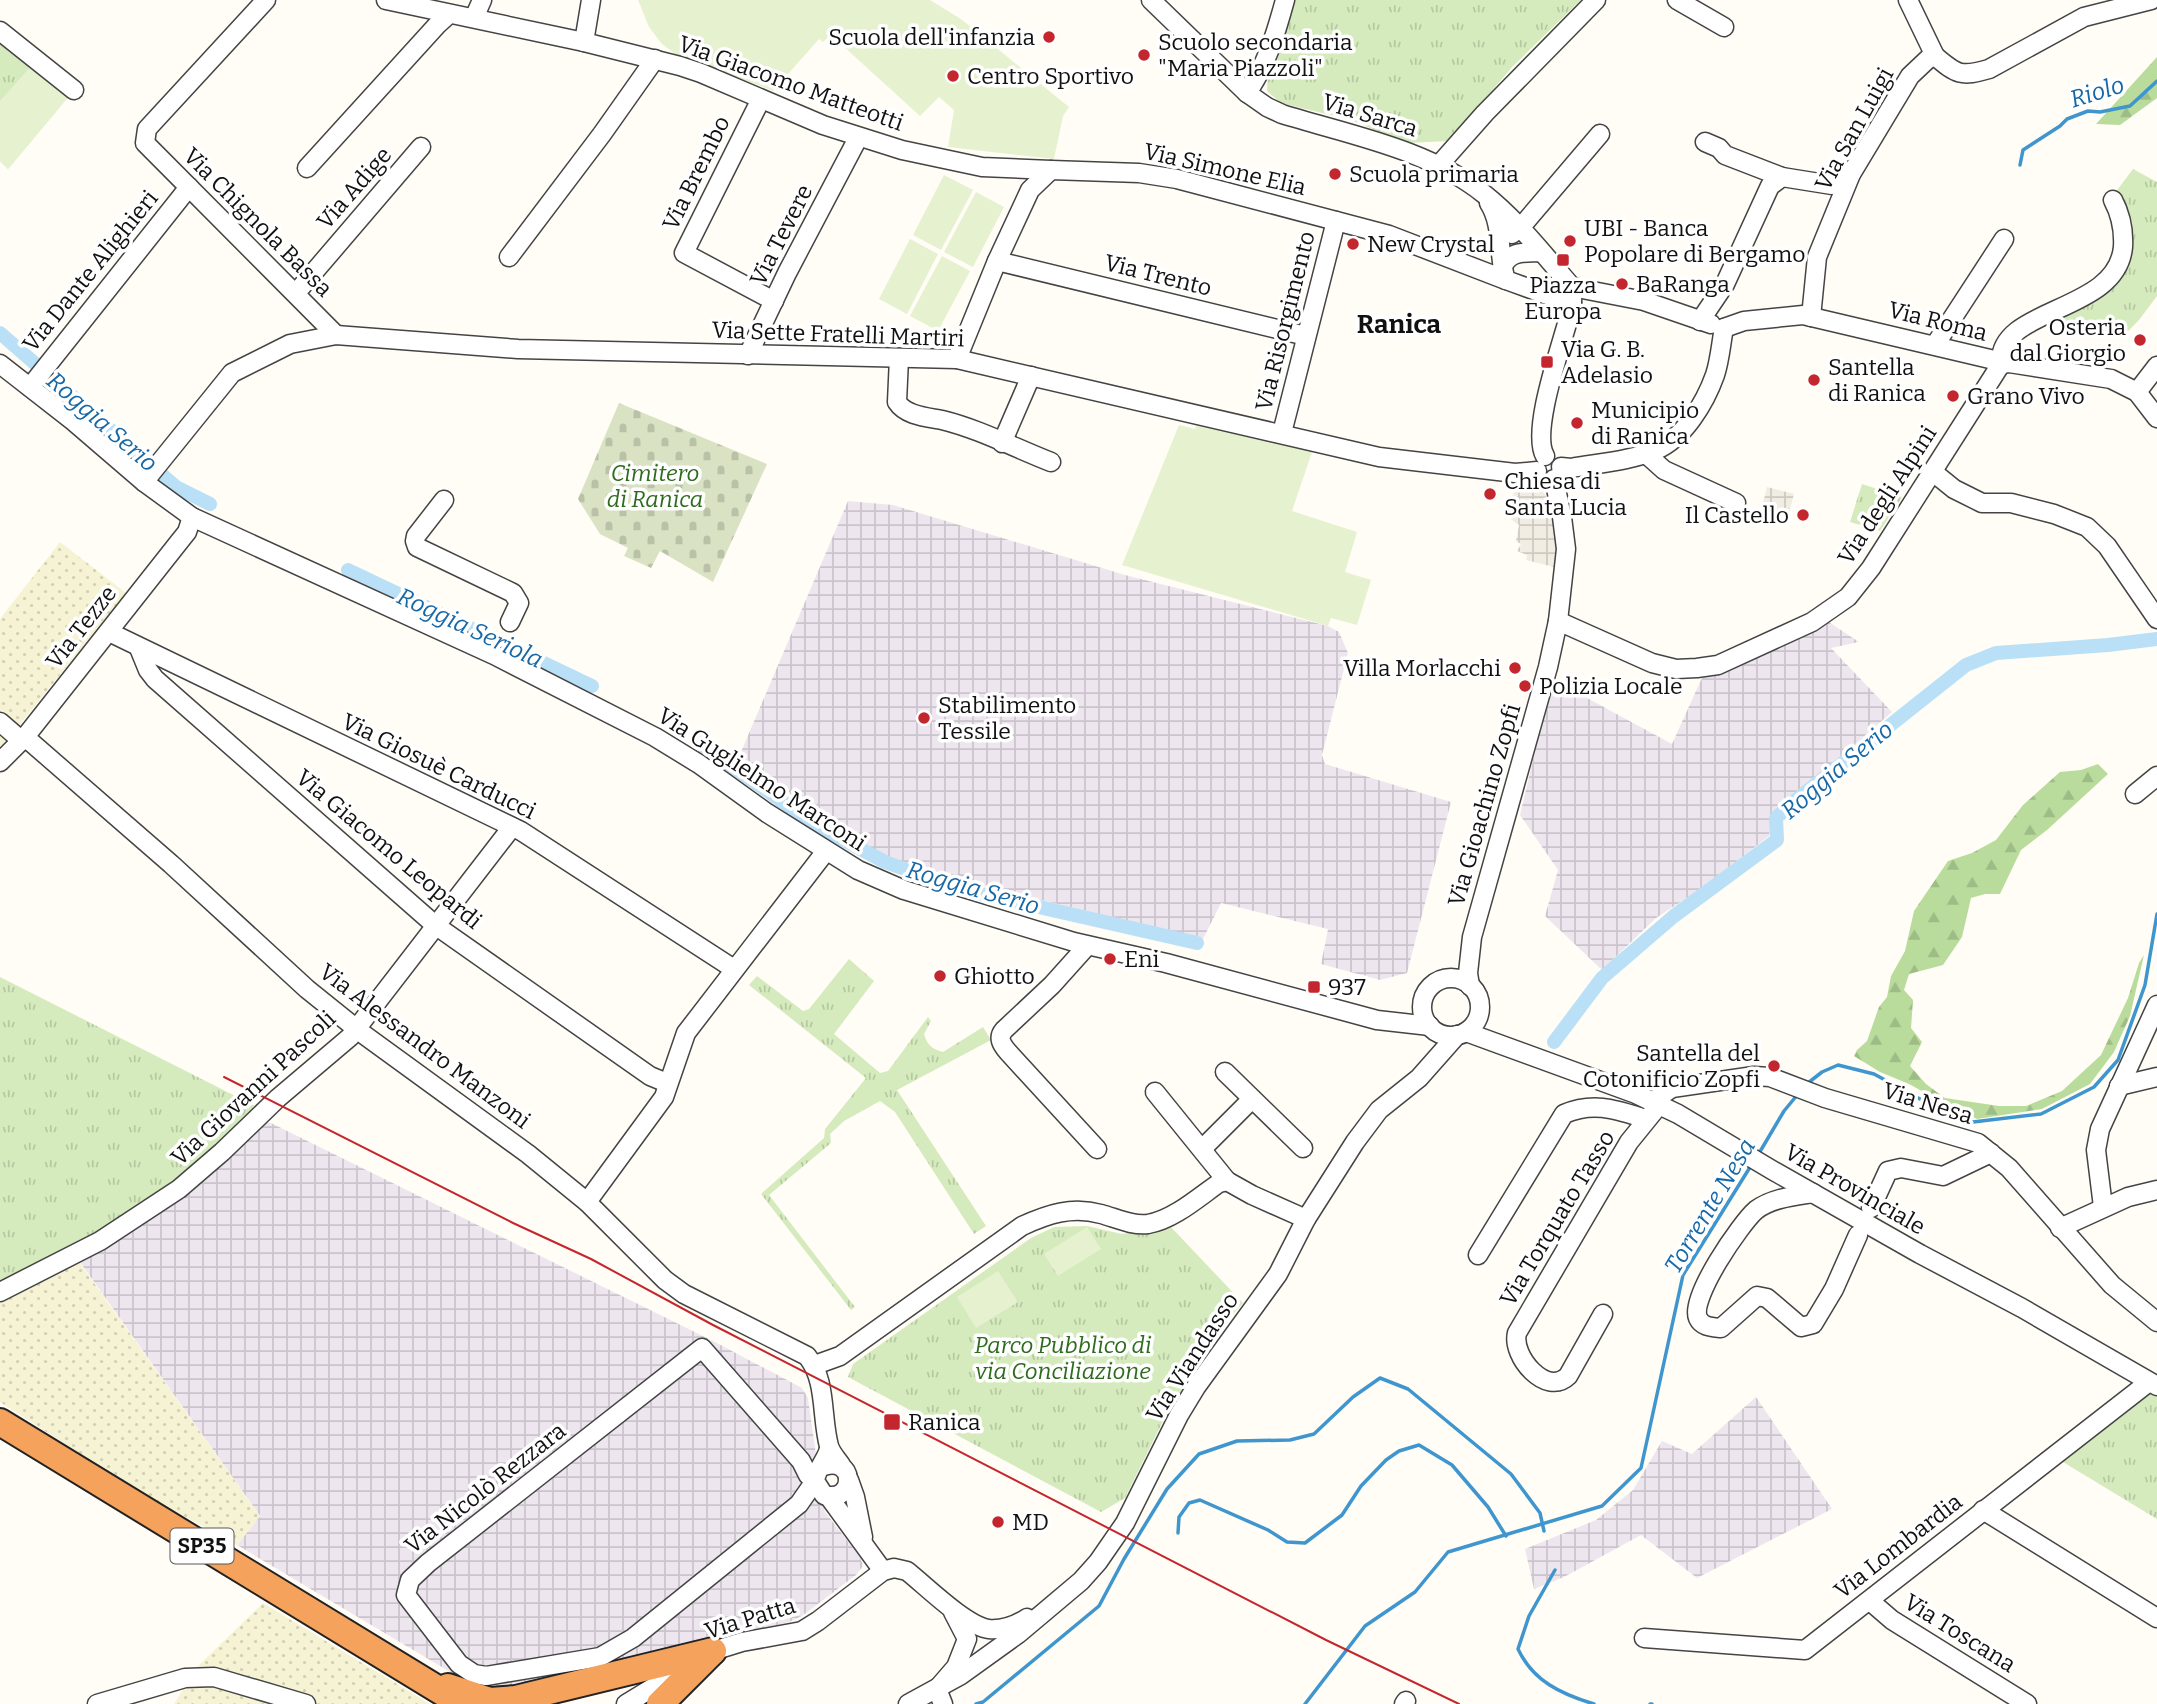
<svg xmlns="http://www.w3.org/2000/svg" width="2157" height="1704" viewBox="0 0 2157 1704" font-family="Bitter,serif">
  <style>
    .industrial { fill: url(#industrial-grid) }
    .farmland { fill: url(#farmland-dots) }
    .grass { fill: url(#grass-tufts) }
    .forest { fill: url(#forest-firs) }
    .cemetery { fill: url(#cemetery-stones) }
    .pitch { fill: #e6f2cf }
    .plaza { fill: url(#plaza-grid) }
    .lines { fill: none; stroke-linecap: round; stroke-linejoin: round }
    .stream { stroke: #3f96cf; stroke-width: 3.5 }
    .canal { stroke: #b9e0f7; stroke-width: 14 }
    .minor-casing { stroke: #444; stroke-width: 21 }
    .highway-casing { stroke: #222; stroke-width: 30 }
    .minor { stroke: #fff; stroke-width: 18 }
    .highway { stroke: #f5a25d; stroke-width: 26 }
    .tram { stroke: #c4262e; stroke-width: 2 }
    .poi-dot { fill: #c4262e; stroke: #fff; stroke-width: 2.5 }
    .labels { text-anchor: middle; stroke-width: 7; stroke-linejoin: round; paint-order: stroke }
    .shield { fill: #fff; stroke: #585858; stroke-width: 2 }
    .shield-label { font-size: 21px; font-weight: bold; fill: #111 }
    .poi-label { font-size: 23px; fill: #111; stroke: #fff; text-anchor: start }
    .street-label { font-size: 23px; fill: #111; stroke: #fff }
    .park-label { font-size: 23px; font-style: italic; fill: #2f6b1f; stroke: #fff }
    .water-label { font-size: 24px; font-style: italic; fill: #1768a6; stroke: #fff }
    .quarter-label { font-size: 26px; font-weight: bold; fill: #111; stroke: #fff }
  </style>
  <defs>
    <pattern id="industrial-grid" width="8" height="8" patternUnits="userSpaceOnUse" patternTransform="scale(1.75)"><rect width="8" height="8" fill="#eee6ef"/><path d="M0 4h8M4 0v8" fill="none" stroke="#cbc4cc"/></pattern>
    <pattern id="farmland-dots" width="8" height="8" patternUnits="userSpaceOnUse" patternTransform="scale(1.75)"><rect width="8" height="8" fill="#f6f3d4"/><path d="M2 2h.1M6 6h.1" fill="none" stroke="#d2cfb5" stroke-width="1.8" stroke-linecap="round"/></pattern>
    <pattern id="grass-tufts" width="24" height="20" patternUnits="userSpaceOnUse" patternTransform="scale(1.75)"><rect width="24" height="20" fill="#d5ebbd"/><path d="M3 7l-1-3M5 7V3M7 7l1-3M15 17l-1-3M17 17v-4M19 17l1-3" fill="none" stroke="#b6c8a1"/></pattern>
    <pattern id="forest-firs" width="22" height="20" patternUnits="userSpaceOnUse" patternTransform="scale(1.75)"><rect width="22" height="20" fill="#b9dc9c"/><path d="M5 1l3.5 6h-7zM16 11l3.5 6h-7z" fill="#9ebc85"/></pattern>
    <pattern id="cemetery-stones" width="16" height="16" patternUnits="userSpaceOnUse" patternTransform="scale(1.75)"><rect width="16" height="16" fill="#d9e3c4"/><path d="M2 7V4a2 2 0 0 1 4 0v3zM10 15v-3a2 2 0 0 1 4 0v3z" fill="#b9c2a7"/></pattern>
    <pattern id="plaza-grid" width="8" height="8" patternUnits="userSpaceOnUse" patternTransform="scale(1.75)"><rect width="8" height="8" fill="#f1ede2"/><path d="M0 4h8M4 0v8" fill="none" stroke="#cecac1"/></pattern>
  </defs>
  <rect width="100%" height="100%" fill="#fffdf5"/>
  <g class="industrial">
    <polygon points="848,501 893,505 1125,575 1328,626 1339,632 1348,653 1322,755 1325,764 1451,802 1407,973 1380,980 1321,964 1328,929 1221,903 1203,939 999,890 886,858 738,759"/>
    <polygon points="1812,611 1859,642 1831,648 1892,712 1772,816 1769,836 1705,886 1656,918 1602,970 1545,916 1558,870 1520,815 1552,679 1672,744 1701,680 1715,658"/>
    <polygon points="246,1120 271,1123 715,1342 802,1388 808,1398 818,1469 819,1489 825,1512 860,1557 863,1566 856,1575 802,1616 789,1622 609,1667 482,1691 237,1545 260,1516 70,1248 142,1205"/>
    <polygon points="1756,1397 1832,1509 1697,1578 1641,1535 1564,1577 1534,1589 1525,1549 1596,1520 1633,1490 1662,1441 1692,1454"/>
  </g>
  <g class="farmland">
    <polygon points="60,542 126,593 0,749 0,619"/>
    <polygon points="79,1262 260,1516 237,1545 138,1491 0,1402 0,1303"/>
    <polygon points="263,1603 430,1704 174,1704 197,1667"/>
  </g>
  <g class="grass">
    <polygon points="1293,0 1581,0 1513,66 1449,141 1406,143 1351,120 1281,103 1267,91 1268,69"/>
    <polygon points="0,41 69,96 8,169 0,161"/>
    <polygon points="2133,169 2157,182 2157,296 2139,320 2124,335 2111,335 2059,324 2059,315 2122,267 2115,193"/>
    <polygon points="1862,484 1902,497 1880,531 1850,522"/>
    <path d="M849,959L874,981L834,1034L880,1073L888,1071L928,1017L931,1021L924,1034C927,1045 932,1049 943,1052L983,1027L991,1040L897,1090L986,1226L974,1234L895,1112L880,1101L844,1121L830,1134L831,1143L769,1195L855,1307L851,1310L761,1194L824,1138L825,1129L866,1078L749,985L757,976L803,1011L809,1009Z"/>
    <polygon points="0,977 255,1106 246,1120 176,1181 142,1205 70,1248 0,1284"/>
    <polygon points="1169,1225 1243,1303 1218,1331 1165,1417 1125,1498 1101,1512 848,1377 853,1364 1031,1238 1054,1227 1087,1226 1122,1234"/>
    <polygon points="2151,1394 2157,1396 2157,1519 2058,1459 2143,1397"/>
  </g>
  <g class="forest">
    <polygon points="2157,57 2157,98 2120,125 2096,124"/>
    <polygon points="2098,764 2108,774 2047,830 2021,850 2000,894 1985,894 1971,898 1962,937 1943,965 1909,974 1904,990 1913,1000 1911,1028 1922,1042 1910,1066 1926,1084 1945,1098 1999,1106 2026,1106 2062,1091 2101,1055 2128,998 2139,963 2144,955 2130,1016 2114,1052 2090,1084 2042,1109 1977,1119 1942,1102 1909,1084 1880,1072 1854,1056 1857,1050 1867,1041 1879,1007 1887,997 1891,976 1905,951 1914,911 1948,861 1972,853 1996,840 2023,805 2060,772 2081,770"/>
  </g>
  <polygon class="cemetery" points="619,403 767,464 713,582 660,551 651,568 624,556 628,548 600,534 578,499"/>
  <g class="pitch">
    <polygon points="638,0 930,0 961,19 1069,107 1063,116 1054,159 948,147 954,110 939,97 920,116 831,35 823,42 819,39 773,91 675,54 661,43 649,27"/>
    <polygon points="31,66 69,96 8,169 0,161 0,101"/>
    <polygon points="944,175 973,190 941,250 913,235"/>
    <polygon points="976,192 1004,207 973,267 944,252"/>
    <polygon points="910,239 938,254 907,314 879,299"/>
    <polygon points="942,256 970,271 938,331 910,316"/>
    <polygon points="1198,420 1313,449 1292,511 1357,532 1345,572 1371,580 1357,625 1331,618 1328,626 1122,565 1179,425 1195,429"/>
    <polygon points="1087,1227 1101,1249 1058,1276 1044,1254"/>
    <polygon points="998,1271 1018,1302 976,1328 957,1297"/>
  </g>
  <g class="plaza">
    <polygon points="1521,481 1543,492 1551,502 1558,516 1558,568 1526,560 1527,555 1517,551 1521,544 1516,541 1519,525 1502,513"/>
    <polygon points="1767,487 1794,494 1786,524 1759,518"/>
  </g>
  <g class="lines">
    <g class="stream">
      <polyline points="2020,165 2023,150 2060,126 2067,119 2088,111 2100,112 2130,106 2157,81"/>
      <polyline points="1808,1083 1822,1072 1838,1065 1874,1074 1933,1106 1973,1122 2041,1114 2094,1087 2118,1060 2145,985 2157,914"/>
      <polyline points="1758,1155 1784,1111 1798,1094"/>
      <polyline points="1178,1533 1179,1517 1189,1503 1200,1500 1268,1530 1287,1542 1305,1543 1342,1515 1361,1486 1386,1460 1399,1451 1419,1445 1452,1465 1488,1507 1506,1536"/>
      <path d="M1555,1570L1529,1616L1518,1649C1533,1681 1561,1694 1594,1704"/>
      <polyline points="976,1704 983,1702 1099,1606 1124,1559 1167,1489 1199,1454 1237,1441 1290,1440 1314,1434 1353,1397 1380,1378 1408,1389 1511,1474 1540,1513 1544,1531"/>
      <polyline points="1305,1704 1365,1626 1415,1592 1448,1552 1602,1506 1641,1468 1683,1275 1752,1164"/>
      <polyline points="1650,1704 1652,1704"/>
    </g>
    <g class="canal">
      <polyline points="0,333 176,487 210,504"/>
      <polyline points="348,570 592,686"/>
      <polyline points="698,742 814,824 885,862 960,889 1197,943"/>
      <polyline points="1554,1042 1602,978 1674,916 1777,840 1776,818 1791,804 1966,665 1996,653 2108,645 2157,639"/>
    </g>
    <g class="minor-casing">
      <g id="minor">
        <polyline points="266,0 147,129 145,143 336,335"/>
        <polyline points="386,0 584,42 680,66 701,73 823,125 902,150 982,167 1051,170"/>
        <path d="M1151,0L1247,93L1267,107L1282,114C1350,135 1428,149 1484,194C1518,221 1544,255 1572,287C1572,294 1573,302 1571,309C1564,339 1530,430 1545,456"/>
        <polyline points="1677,0 1724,27"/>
        <polyline points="474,18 482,0"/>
        <polyline points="0,31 74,90"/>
        <polyline points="584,42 591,0"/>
        <path d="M1935,56C1957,75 1961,77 1989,69L2084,17L2151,0"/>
        <path d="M1247,93C1267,64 1276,33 1285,0"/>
        <polyline points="761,99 684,253 774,301"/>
        <polyline points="1705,142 1719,148 1725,155 1782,177 1832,185 1842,182 1851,174"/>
        <polyline points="1439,165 1485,113 1596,0"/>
        <polyline points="307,168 438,24 449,14"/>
        <path d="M1489,203C1504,227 1497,254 1506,280L1572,304"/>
        <polyline points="1512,234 1521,227 1600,134"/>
        <polyline points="509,257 602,134 655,59"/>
        <polyline points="997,261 1306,336"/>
        <path d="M1502,268C1510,250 1523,253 1541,252"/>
        <polyline points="1572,287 1644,301 1711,324"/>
        <polyline points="296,293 421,147"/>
        <polyline points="1811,317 1817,257 1851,174 1910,76 1928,59 1935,56 1908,0"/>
        <polyline points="1700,321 1725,284 1770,186 1782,177"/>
        <polyline points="1724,328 1744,321 1803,315 1990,359 2001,364 2009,363 2111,379 2137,392 2157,418"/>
        <polyline points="1935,345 2004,239"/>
        <polyline points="748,355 787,273 858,138"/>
        <path d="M899,358L897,402C906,416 927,417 942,420C979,429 1015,448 1051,462"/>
        <polyline points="957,359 997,261 1030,190 1051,170 1139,173 1177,179 1389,235 1506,280"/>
        <polyline points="0,364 73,421 144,482 192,517 494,655 655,737 699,764 767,813 858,870 904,890 1074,942 1166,963 1377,1020 1430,1026"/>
        <path d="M2001,364C1997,306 2117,314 2123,247C2124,230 2121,215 2113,200"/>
        <polyline points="30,387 189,187"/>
        <polyline points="2137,392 2157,366"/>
        <polyline points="1282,433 1336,221"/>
        <polyline points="1002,443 1031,376"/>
        <polyline points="1645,453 1664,470 1736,503"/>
        <path d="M1561,467L1571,468C1599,463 1630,461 1656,450C1684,438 1705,403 1715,375C1720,360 1721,343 1724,328"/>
        <polyline points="1933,472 1954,489 1982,503 2011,503 2054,514 2087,527 2107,546 2157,619"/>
        <polyline points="144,482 232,373 290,344 336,335 518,349 957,359 1379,457 1515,473 1537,471"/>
        <polyline points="444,500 416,536 415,541 417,547 513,593 519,603 510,622"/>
        <polyline points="1558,621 1652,663 1676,669 1697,668 1718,665 1812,622 1848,597 1871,568 2001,364"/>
        <polyline points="109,632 521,831 734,969"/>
        <polyline points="139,648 148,670 155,679 435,925 650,1076 667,1083"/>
        <polyline points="0,722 22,741"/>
        <path d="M25,737L171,864L307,989L363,1034L528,1154L587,1202L665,1280L684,1294L807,1356C827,1380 821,1417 829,1446C831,1453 837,1459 841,1465"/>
        <polyline points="0,762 25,737 179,542 187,532 192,517"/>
        <polyline points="2135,794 2157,776"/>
        <path d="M1087,946L1052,985L1004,1030C997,1038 1002,1045 1008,1052L1097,1149"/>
        <circle cx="1451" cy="1007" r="29"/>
        <polyline points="1470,986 1468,973 1472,937 1548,667 1558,621 1566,549 1562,517 1554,479"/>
        <polyline points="1466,1032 1636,1094 1678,1114 1772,1170 1920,1254 2022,1308 2157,1386"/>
        <polyline points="1225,1072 1303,1148"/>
        <polyline points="2119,1086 2157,1077"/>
        <polyline points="1155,1092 1227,1181"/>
        <polyline points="1652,1102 1672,1088 1754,1076 1770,1077 1825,1098 1978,1143 2009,1168 2112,1285 2157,1322"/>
        <polyline points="1202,1149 1252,1099"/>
        <path d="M1813,1193C1794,1196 1772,1198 1756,1210C1741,1223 1689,1298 1698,1318C1702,1327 1712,1327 1721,1328L1757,1296L1767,1298L1801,1327L1813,1324L1834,1289L1858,1235"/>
        <polyline points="587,1202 664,1097 686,1033 826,851"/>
        <polyline points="2103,1207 2096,1150 2100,1129 2157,1005"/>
        <polyline points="1871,1208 1888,1171 1901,1168 1943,1176 1991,1153"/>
        <polyline points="2060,1228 2128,1197 2157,1190"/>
        <path d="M1478,1255L1564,1114C1594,1101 1617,1110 1646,1119"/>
        <polyline points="0,1292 100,1241 179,1189 222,1152 278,1098 350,1037 512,827"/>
        <path d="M1603,1314L1568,1376C1546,1397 1511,1356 1517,1333L1629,1142L1659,1105"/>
        <polygon points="702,1348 801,1461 808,1475 815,1481 799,1504 633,1638 600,1657 486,1676 474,1674 459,1664 406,1595 410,1580 428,1563"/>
        <path d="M815,1365L840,1356L1022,1226C1048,1214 1072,1206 1101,1214C1116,1218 1132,1226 1148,1224C1173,1220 1199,1197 1219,1183L1227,1181L1252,1195L1306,1219"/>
        <path d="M821,1467C856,1453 857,1504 824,1495L815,1481C816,1469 826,1461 829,1449"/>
        <polyline points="849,1480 855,1497 863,1537"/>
        <polyline points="829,1497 883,1571"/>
        <polyline points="1983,1510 2157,1618"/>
        <polyline points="1870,1601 1892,1620 2027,1704"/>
        <polyline points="1644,1638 1805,1650 2149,1382"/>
        <polyline points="97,1704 185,1678 214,1677 306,1704"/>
        <path d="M626,1704L713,1651L742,1642L802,1631L818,1621L883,1571L894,1568L907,1571C926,1586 966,1626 989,1629C1002,1630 1016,1625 1027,1618"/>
        <polyline points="908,1704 961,1675 1018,1634 1081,1581 1098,1562 1125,1523 1179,1415 1196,1387 1278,1274 1306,1219 1355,1142 1379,1110 1419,1078 1457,1035"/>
        <polyline points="943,1704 937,1689 956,1667 967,1639 953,1612"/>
        <polyline points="1404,1704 1406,1701"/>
      </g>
    </g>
    <g class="highway-casing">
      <g id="highway">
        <polyline points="0,1422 462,1704"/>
        <polyline points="448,1687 490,1701 516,1699 713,1651"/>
        <polyline points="660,1704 712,1652"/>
      </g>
    </g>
    <use href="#minor" class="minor"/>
    <use href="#highway" class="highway"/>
    <polyline class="tram" points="224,1077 513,1223 591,1259 713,1325 1326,1640 1459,1704"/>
  </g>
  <g class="poi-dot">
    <circle cx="1049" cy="37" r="7"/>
    <circle cx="1144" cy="55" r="7"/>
    <circle cx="953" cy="76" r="7"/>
    <circle cx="1335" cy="174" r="7"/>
    <circle cx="1570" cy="241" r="7"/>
    <circle cx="1353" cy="244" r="7"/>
    <rect x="1556" y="253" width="14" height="14" rx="3.5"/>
    <circle cx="1622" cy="284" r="7"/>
    <circle cx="2140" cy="340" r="7"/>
    <rect x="1540" y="355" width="14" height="14" rx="3.5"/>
    <circle cx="1814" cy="380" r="7"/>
    <circle cx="1953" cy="396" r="7"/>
    <circle cx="1577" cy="423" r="7"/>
    <circle cx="1490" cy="494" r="7"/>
    <circle cx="1803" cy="515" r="7"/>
    <circle cx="1515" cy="668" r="7"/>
    <circle cx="1525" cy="686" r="7"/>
    <circle cx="924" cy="718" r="7"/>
    <circle cx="1110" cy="959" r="7"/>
    <circle cx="940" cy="976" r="7"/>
    <rect x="1307" y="980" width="14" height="14" rx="3.5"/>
    <circle cx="1774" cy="1066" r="7"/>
    <rect x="883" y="1413" width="18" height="18" rx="3.5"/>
    <circle cx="998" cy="1522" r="7"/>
  </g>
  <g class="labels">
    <rect class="shield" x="170.5" y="1528.5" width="63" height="35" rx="5"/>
    <g class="shield-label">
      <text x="202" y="1553">SP35</text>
    </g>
    <g class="poi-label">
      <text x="1035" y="45" text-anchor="end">Scuola dell'infanzia</text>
      <text x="1158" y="50">Scuolo secondaria<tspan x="1158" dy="26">"Maria Piazzoli"</tspan></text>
      <text x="967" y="84">Centro Sportivo</text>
      <text x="1349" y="182">Scuola primaria</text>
      <text x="1584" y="236">UBI - Banca<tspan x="1584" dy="26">Popolare di Bergamo</tspan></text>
      <text x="1367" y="252">New Crystal</text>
      <text x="1636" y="292">BaRanga</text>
      <text x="1563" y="293" text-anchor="middle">Piazza<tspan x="1563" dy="26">Europa</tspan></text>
      <text x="2126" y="335" text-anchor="end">Osteria<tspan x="2126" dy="26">dal Giorgio</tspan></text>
      <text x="1561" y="357">Via G. B.<tspan x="1561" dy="26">Adelasio</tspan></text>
      <text x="1828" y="375">Santella<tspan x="1828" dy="26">di Ranica</tspan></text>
      <text x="1967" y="404">Grano Vivo</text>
      <text x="1591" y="418">Municipio<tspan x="1591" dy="26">di Ranica</tspan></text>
      <text x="1504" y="489">Chiesa di<tspan x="1504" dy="26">Santa Lucia</tspan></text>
      <text x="1789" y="523" text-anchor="end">Il Castello</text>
      <text x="1501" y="676" text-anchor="end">Villa Morlacchi</text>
      <text x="1539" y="694">Polizia Locale</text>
      <text x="938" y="713">Stabilimento<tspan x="938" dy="26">Tessile</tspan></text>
      <text x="1124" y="967">Eni</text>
      <text x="954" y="984">Ghiotto</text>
      <text x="1328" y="995">937</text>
      <text x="1760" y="1061" text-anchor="end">Santella del<tspan x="1760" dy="26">Cotonificio Zopfi</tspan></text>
      <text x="908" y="1430">Ranica</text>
      <text x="1012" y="1530">MD</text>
    </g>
    <g class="street-label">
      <text transform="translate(791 83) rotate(20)" y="8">Via Giacomo Matteotti</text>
      <text transform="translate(1370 115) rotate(17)" y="8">Via Sarca</text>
      <text transform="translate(1854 129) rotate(-61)" y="8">Via San Luigi</text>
      <text transform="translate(1225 169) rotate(13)" y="8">Via Simone Elia</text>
      <text transform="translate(696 173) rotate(-64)" y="8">Via Brembo</text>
      <text transform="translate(354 188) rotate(-49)" y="8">Via Adige</text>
      <text transform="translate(258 222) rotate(45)" y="8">Via Chignola Bassa</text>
      <text transform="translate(781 235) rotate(-63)" y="8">Via Tevere</text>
      <text transform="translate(90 271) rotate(-51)" y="8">Via Dante Alighieri</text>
      <text transform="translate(1158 275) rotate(14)" y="8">Via Trento</text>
      <text transform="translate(1285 321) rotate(-76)" y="8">Via Risorgimento</text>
      <text transform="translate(1938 321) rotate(14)" y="8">Via Roma</text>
      <text transform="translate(838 334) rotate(2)" y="8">Via Sette Fratelli Martiri</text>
      <text transform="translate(1887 495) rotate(-57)" y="8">Via degli Alpini</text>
      <text transform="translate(81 627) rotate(-52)" y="8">Via Tezze</text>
      <text transform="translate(439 766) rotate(26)" y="8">Via Giosuè Carducci</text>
      <text transform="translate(762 779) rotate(33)" y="8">Via Guglielmo Marconi</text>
      <text transform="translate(1484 805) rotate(-74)" y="8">Via Gioachino Zopfi</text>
      <text transform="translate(389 849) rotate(40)" y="8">Via Giacomo Leopardi</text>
      <text transform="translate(425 1046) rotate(37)" y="8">Via Alessandro Manzoni</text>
      <text transform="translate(253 1088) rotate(-43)" y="8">Via Giovanni Pascoli</text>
      <text transform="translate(1928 1103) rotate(17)" y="8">Via Nesa</text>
      <text transform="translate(1855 1189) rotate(30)" y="8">Via Provinciale</text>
      <text transform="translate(1557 1218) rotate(-59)" y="8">Via Torquato Tasso</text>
      <text transform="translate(1192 1357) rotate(-57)" y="8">Via Viandasso</text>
      <text transform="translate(485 1488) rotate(-38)" y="8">Via Nicolò Rezzara</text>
      <text transform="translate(1898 1546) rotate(-38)" y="8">Via Lombardia</text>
      <text transform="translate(750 1618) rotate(-17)" y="8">Via Patta</text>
      <text transform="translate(1960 1633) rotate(32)" y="8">Via Toscana</text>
    </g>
    <g class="park-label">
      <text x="655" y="481">Cimitero<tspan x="655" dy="26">di Ranica</tspan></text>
      <text x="1063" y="1353">Parco Pubblico di<tspan x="1063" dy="26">via Conciliazione</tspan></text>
    </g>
    <g class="water-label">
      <text transform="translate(2097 92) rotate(-17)" y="8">Riolo</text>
      <text transform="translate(102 422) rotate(41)" y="8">Roggia Serio</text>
      <text transform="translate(470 628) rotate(25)" y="8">Roggia Seriola</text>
      <text transform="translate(1837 770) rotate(-40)" y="8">Roggia Serio</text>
      <text transform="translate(973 888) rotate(16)" y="8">Roggia Serio</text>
      <text transform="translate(1710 1206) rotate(-59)" y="8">Torrente Nesa</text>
    </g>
    <g class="quarter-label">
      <text x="1399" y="333">Ranica</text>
    </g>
  </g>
</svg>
